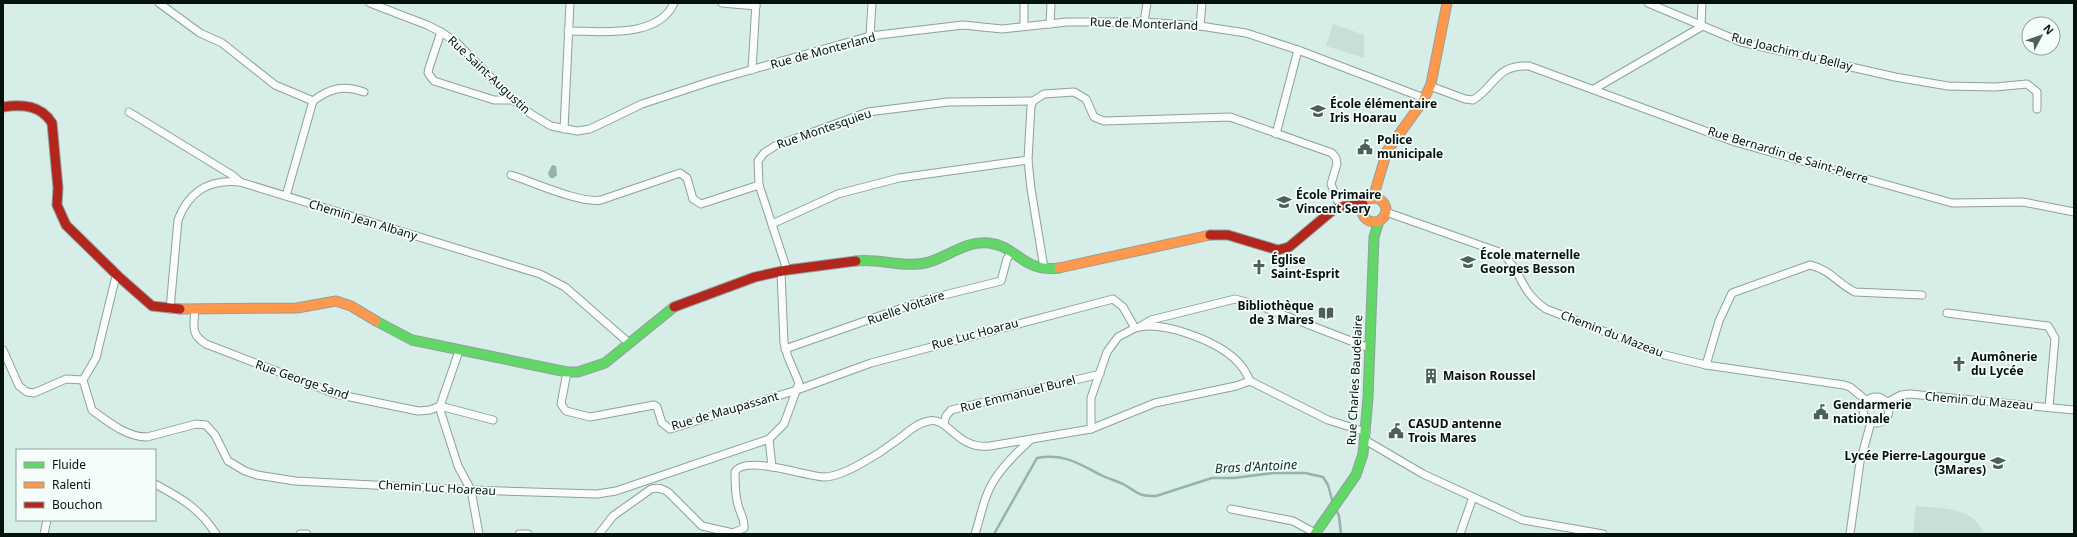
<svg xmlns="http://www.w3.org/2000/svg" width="2077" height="537" viewBox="0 0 2077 537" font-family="'Noto Sans',sans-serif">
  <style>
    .green { fill: #c8dfd8 }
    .water { fill: #94b4aa }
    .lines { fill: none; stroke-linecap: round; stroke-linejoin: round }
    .stream { stroke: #94b4aa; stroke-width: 2.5 }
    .street-casing { stroke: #8ea19b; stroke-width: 9 }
    .fast-casing { stroke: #8ea19b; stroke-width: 11 }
    .slow-casing { stroke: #8ea19b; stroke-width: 11 }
    .jam-casing { stroke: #8ea19b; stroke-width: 11 }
    .street { stroke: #f9fcfb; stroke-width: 7 }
    .fast { stroke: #63d668; stroke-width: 9 }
    .slow { stroke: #ff974d; stroke-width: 9 }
    .jam { stroke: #b3261e; stroke-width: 9 }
    .labels { text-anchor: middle; stroke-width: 3.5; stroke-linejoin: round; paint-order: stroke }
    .street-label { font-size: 12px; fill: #03120e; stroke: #f5fdfb }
    .poi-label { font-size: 12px; font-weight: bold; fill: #03120e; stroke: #f5fdfb; text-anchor: start }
    .water-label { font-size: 13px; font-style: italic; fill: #0f322a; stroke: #f5fdfb }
  </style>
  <rect width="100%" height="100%" fill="#d6eee7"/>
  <g class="green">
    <polygon points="1333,24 1364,35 1364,58 1326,46"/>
    <path d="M1916,506C1941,509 1974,506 1984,534H1913Z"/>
  </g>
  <polygon class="water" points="552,165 556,166 557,175 554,178 550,178 548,173"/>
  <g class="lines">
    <g class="stream">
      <polyline points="1336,509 1339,516 1341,534"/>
      <path d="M994,534L1037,458C1065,453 1079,464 1103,476C1109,479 1117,481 1123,484C1138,492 1136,496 1156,496L1212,478H1234L1273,473H1305L1323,477L1328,485L1333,503"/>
    </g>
    <g class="street-casing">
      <g id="street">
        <path d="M159,3L200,33L222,43L275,85L313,101C330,88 343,85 364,92"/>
        <polyline points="370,3 427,25 441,32 456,42 513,100 531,114 551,126 577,131 590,129 642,104 712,81 870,36 963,25 1002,29 1067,22 1144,22 1200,26 1246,33 1298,50 1424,98"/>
        <polyline points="722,3 756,6"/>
        <polyline points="1648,3 1741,42 1895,77 1948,86 1995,87 2027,84 2037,92 2037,109"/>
        <polyline points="1144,22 1147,3"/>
        <polyline points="1050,24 1051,3"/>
        <polyline points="1024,26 1024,3"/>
        <polyline points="1200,26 1202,3"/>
        <path d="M568,31C600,31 658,39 674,3"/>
        <polyline points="441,32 429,68 428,73 434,81 494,100 513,100"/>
        <polyline points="870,36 872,3"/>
        <polyline points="752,70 756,3"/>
        <path d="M1430,86L1465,99L1473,100C1496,86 1496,64 1529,66L1735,142L1952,203L2023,202L2074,212"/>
        <polyline points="1594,89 1701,27 1702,3"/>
        <polyline points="129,112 232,175 240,182"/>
        <polyline points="564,129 570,3"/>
        <polyline points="1276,134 1298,50"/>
        <path d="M511,175C533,182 581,204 601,200L680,173L687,178L693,199L701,204L759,185"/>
        <polyline points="286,196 313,101"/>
        <path d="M1386,212L1502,253C1523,272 1519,291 1546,309L1665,355L1706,365L1844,385L1850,387L1867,401"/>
        <polyline points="772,224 838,194 899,178 1028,160"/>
        <polyline points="1044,268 1031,189 1028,160 1031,106 1033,101 1044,94 1074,92 1086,99 1094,117 1104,121 1230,117 1332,153 1336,158 1337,164 1331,184 1340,207"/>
        <polyline points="787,270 759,185 758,161 764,153 775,146 868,112 948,102 1033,101"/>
        <path d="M170,309L178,220C189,191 209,179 240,182L540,274L565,287L629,343"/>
        <path d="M195,309C194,326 190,334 206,344L336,394L418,411L430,410L440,406L493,420"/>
        <polyline points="1947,313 2048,326 2055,338 2049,407"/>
        <polyline points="1141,326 1151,320 1235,299 1258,305 1369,348"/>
        <polyline points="785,349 928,299 1001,281 1007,259 1011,253"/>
        <polyline points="3,350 19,386 27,392 34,393 66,379 83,380"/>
        <polyline points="459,351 440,406 441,413 458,466 471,490 479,534"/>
        <path d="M1706,365L1719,321L1732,293L1810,265C1831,270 1837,283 1855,292L1922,295"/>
        <path d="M567,372L561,404L566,411L590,417L654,405L657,407L662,423L670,429L797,390L871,363L1113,299L1123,307L1135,328C1163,320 1217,341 1237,361C1243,367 1247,374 1250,381"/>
        <path d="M83,380L92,410C108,422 127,437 147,437L196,424L206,425L215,435L228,461L245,471L257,475L295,481L471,490L597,494L616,491L769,439L784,424L799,383L788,357L784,343L781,272"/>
        <polyline points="83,380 96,358 115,280 118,276"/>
        <circle cx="1876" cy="410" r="13"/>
        <polyline points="1886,403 1901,395 1910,394 2074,410"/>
        <polyline points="944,423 946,416 951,410 1100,374"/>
        <polyline points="1091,429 1091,398 1107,352 1118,337 1135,328"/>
        <polyline points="769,439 772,467"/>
        <polyline points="1365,440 1423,474 1523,520 1603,534"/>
        <path d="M155,484C181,498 199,508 216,534"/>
        <polyline points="1231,509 1293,521 1315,533"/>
        <polyline points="44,534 47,520"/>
        <polyline points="300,534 307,534"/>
        <polyline points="519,534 528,534"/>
        <path d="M599,534L613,516L651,489C658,487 663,488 669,493L702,526L733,533L744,528C745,520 740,513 738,505C735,495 735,483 735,472C745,454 807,477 825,477C845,476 880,453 896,441C906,434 916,423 929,421C948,416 956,450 990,446L1091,429L1155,403L1236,386L1250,381L1328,420L1366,432"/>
        <path d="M975,534C981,516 984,495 995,479C1004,464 1018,452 1030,440"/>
        <polyline points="1460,534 1473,497"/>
        <polyline points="1850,534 1860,462 1871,422"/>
      </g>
    </g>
    <g class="fast-casing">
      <g id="fast">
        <path d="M856,261C880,258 906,269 929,262C949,256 967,240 989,243C1017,246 1023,273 1059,268"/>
        <polyline points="376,321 412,340 567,372 578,372 605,363 674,307"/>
        <polyline points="1315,534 1356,475 1363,454 1368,398 1374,237 1379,221"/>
      </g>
    </g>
    <g class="slow-casing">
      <g id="slow">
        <polyline points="1373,198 1387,151 1423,101 1431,84 1447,3"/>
        <circle cx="1374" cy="210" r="12"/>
        <polyline points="1059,268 1210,235"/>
        <polyline points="180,309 297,308 336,301 351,306 376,321"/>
      </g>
    </g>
    <g class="jam-casing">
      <g id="jam">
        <path d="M3,107C22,104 41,105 52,123L58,188L57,205L66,225L118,276L152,306L180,309"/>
        <polyline points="1210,235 1228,235 1278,250 1289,247 1333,210 1340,207 1363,204"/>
        <polyline points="674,307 755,277 787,270 856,261"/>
      </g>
    </g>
    <use href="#street" class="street"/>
    <use href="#fast" class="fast"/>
    <use href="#slow" class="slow"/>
    <use href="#jam" class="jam"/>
  </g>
  <defs>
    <g id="school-bare" transform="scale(1.2)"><path d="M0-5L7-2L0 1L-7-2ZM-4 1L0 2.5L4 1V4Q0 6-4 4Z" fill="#4d5f5a" stroke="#f5fdfb" stroke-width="2.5" paint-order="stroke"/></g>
    <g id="civic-bare" transform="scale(1.2)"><path d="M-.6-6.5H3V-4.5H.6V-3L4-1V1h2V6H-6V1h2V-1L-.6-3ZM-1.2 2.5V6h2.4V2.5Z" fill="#4d5f5a" stroke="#f5fdfb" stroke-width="2.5" paint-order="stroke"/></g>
    <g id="church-bare" transform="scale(1.2)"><path d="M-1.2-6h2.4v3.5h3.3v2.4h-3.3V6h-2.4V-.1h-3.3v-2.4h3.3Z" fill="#4d5f5a" stroke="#f5fdfb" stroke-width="2.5" paint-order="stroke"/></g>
    <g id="library-bare" transform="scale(1.2)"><path d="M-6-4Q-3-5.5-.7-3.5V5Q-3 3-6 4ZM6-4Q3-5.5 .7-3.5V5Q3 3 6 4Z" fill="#4d5f5a" stroke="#f5fdfb" stroke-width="2.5" paint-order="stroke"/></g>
    <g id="building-bare" transform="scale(1.2)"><path d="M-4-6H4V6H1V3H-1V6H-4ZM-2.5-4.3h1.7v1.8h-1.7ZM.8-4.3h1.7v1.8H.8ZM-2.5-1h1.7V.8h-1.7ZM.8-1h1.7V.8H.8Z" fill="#4d5f5a" stroke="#f5fdfb" stroke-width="2.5" paint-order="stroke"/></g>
  </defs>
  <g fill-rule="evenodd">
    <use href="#school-bare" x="1318" y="111"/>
    <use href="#civic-bare" x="1365" y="147"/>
    <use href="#school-bare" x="1284" y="202"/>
    <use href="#school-bare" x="1468" y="262"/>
    <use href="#church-bare" x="1259" y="267"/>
    <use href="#library-bare" x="1326" y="313"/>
    <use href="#church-bare" x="1959" y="364"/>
    <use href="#building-bare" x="1431" y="376"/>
    <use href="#civic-bare" x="1821" y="412"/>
    <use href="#civic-bare" x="1396" y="431"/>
    <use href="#school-bare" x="1998" y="463"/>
  </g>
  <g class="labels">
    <g class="street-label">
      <text transform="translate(1144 24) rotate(2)" y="4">Rue de Monterland</text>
      <text transform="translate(823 51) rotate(-15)" y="4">Rue de Monterland</text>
      <text transform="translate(1792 52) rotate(14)" y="4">Rue Joachim du Bellay</text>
      <text transform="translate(489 75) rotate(43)" y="4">Rue Saint-Augustin</text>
      <text transform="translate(824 129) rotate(-19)" y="4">Rue Montesquieu</text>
      <text transform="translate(1788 155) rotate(17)" y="4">Rue Bernardin de Saint-Pierre</text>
      <text transform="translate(363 220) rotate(17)" y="4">Chemin Jean Albany</text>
      <text transform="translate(906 308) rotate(-19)" y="4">Ruelle Voltaire</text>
      <text transform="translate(975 334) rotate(-15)" y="4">Rue Luc Hoarau</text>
      <text transform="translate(1612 334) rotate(21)" y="4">Chemin du Mazeau</text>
      <text transform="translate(302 380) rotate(19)" y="4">Rue George Sand</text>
      <text transform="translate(1355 380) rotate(-87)" y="4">Rue Charles Baudelaire</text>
      <text transform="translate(1018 394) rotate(-14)" y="4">Rue Emmanuel Burel</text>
      <text transform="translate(1979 401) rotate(5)" y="4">Chemin du Mazeau</text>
      <text transform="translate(725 411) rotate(-16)" y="4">Rue de Maupassant</text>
      <text transform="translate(437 488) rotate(3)" y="4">Chemin Luc Hoareau</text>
    </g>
    <g class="poi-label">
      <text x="1330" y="108">École élémentaire<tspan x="1330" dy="14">Iris Hoarau</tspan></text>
      <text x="1377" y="144">Police<tspan x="1377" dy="14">municipale</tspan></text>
      <text x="1296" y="199">École Primaire<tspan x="1296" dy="14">Vincent Sery</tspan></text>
      <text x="1480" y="259">École maternelle<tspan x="1480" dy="14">Georges Besson</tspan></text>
      <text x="1271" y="264">Église<tspan x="1271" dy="14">Saint-Esprit</tspan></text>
      <text x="1314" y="310" text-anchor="end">Bibliothèque<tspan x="1314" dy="14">de 3 Mares</tspan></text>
      <text x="1971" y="361">Aumônerie<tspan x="1971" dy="14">du Lycée</tspan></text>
      <text x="1443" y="380">Maison Roussel</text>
      <text x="1833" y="409">Gendarmerie<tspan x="1833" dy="14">nationale</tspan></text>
      <text x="1408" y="428">CASUD antenne<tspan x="1408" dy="14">Trois Mares</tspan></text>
      <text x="1986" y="460" text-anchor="end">Lycée Pierre-Lagourgue<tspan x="1986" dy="14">(3Mares)</tspan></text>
    </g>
    <g class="water-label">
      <text transform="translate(1256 466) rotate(-3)" y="5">Bras d'Antoine</text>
    </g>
  </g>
  <rect width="2077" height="537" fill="none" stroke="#03120e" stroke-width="8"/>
  <rect x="16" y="449" width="140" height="72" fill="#f5fdfb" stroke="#949f9c"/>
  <rect x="24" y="462" width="20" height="6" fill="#63d668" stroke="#949f9c"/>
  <text x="52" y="469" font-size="12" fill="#03120e">Fluide</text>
  <rect x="24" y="482" width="20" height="6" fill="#ff974d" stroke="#949f9c"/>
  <text x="52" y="489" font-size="12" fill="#03120e">Ralenti</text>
  <rect x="24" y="502" width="20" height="6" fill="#b3261e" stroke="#949f9c"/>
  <text x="52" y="509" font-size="12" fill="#03120e">Bouchon</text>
  <g transform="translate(2041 36) rotate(49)"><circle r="19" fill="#f5fdfb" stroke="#949f9c"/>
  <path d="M0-3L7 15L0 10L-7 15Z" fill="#4d5f5a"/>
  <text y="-6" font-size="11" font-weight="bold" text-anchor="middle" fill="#03120e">N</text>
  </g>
</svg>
